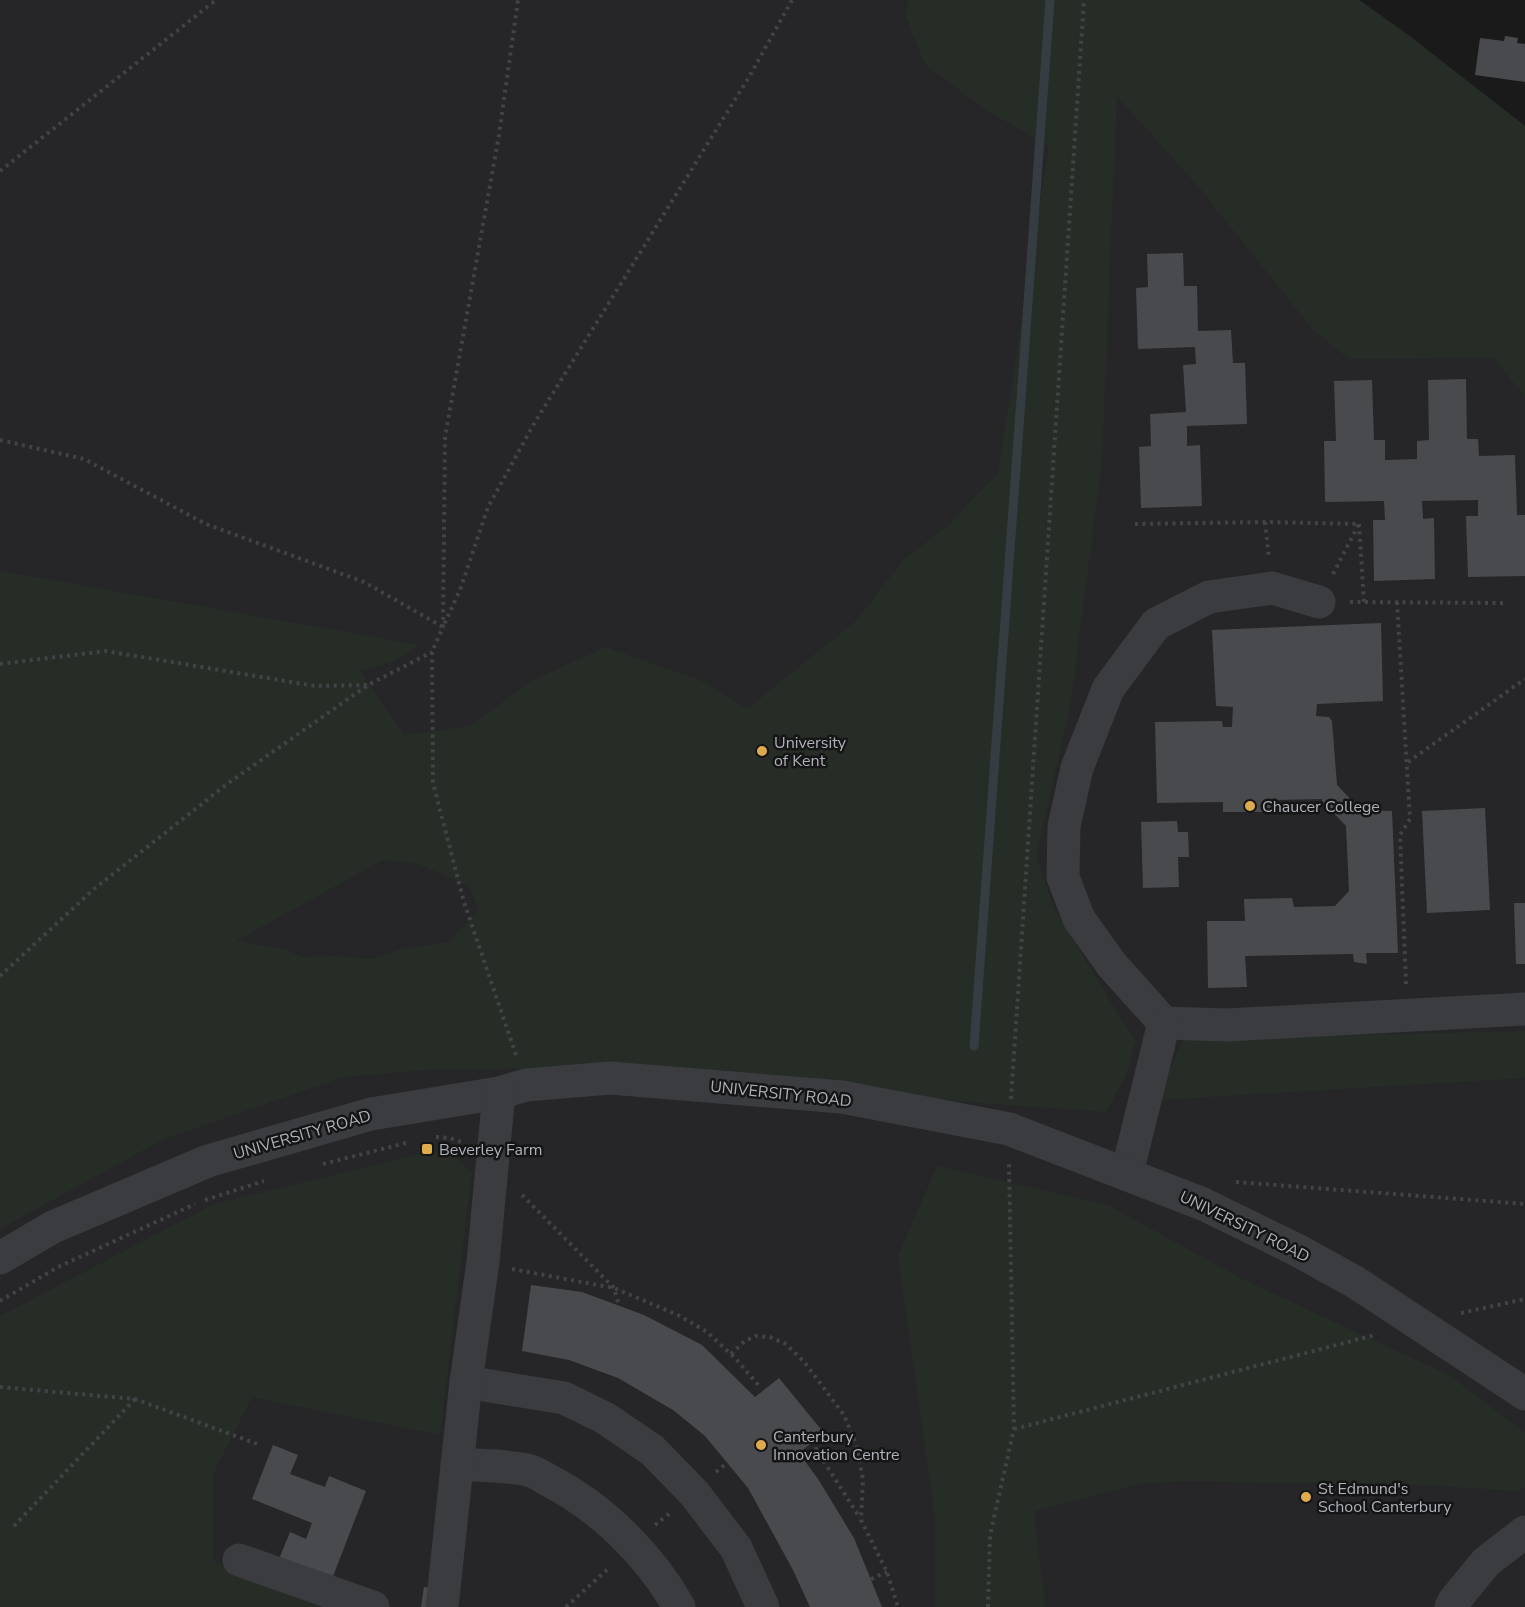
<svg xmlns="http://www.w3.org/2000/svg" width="1525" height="1607" viewBox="0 0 1525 1607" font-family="'Nunito Sans',sans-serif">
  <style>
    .built { fill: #262628 }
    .green { fill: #262d27; fill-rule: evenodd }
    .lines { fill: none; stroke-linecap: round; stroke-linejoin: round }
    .stream { stroke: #353d43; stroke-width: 9 }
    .building { fill: #494a4d }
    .path { stroke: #414347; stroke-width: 4; stroke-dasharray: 3 4.5; stroke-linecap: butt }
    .minor { stroke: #3b3c40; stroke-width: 33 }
    .poi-dot { fill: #deaa4e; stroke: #151516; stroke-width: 2 }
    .labels { text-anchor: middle; stroke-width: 5; stroke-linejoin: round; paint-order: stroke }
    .poi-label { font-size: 16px; fill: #adb1b9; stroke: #151516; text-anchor: start }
    .street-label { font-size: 16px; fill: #adb1b9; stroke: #151516 }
  </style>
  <rect width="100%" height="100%" fill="#1a1a1b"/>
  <polygon class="built" points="0,0 1359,0 1407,34 1525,126 1525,1607 0,1607"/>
  <g class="green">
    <path d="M909,0H1359L1407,34L1525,126V397L1494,358L1349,359L1315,332L1197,185L1117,96L1102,459L1071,703L1036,857L1054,908L1107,996L1136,1041L1125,1077L1106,1112L953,1101L817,1084L553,1068L428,1070L344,1077L164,1139L0,1229V571L420,645L393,662L360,671L404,735L470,726L533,680L606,647L702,681L747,709L857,620L903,560L945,528L998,473L1049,146L986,110L925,64L905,15ZM383,860L418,864L469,886L479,911L449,942L401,949L372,959L332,956L302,957L284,949L236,941Z"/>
    <polygon points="1525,1031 1525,1078 1157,1100 1183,1039"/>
    <polygon points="446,1148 472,1173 440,1435 252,1397 213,1474 214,1561 336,1607 0,1607 0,1316 214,1204"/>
    <polygon points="937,1166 1108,1205 1244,1280 1449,1375 1525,1433 1525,1487 1519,1491 1420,1485 1189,1481 1142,1483 1034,1511 1045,1607 935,1607 935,1518 898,1256"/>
  </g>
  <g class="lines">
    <polyline class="stream" points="974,1046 1050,0"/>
  </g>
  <g class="building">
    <polygon points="1505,36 1518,38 1517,43 1525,44 1525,82 1475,75 1480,38 1504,41"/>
    <polygon points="1183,253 1184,286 1197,286 1198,331 1231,330 1233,363 1245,363 1247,424 1187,426 1187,446 1200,445 1202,506 1141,508 1139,447 1151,446 1150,414 1186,412 1183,365 1196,364 1195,347 1138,349 1136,288 1148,287 1147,254"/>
    <polygon points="1466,379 1467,439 1478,439 1479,456 1515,455 1517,515 1525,515 1525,576 1468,577 1466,516 1478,516 1478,500 1422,501 1423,519 1434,518 1435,579 1374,581 1373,520 1385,520 1384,501 1325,502 1324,441 1336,441 1334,381 1372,380 1374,440 1385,440 1385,460 1417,459 1417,441 1429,440 1428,380"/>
    <polygon points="1381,623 1383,701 1317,704 1316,716 1329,717 1332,721 1337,785 1361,810 1392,811 1398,953 1366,953 1367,964 1354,962 1353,954 1245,956 1247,987 1208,988 1207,921 1245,921 1244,899 1292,898 1294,907 1335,906 1349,891 1346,826 1322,801 1322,799 1277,800 1277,812 1223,812 1223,802 1157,803 1155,722 1222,721 1223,727 1232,727 1233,707 1216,706 1212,630"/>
    <polygon points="1485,808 1490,910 1427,913 1422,811"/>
    <polygon points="1177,821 1178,832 1188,832 1189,857 1178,857 1179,887 1143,888 1141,822"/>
    <polygon points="1514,903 1525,903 1525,964 1516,964"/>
    <polygon points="531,1285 582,1292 644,1315 702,1345 755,1397 779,1378 824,1433 799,1453 818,1479 854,1538 882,1607 810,1607 793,1570 748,1488 705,1436 673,1410 618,1378 569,1360 522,1351"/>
    <polygon points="273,1445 298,1455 290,1474 325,1487 329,1476 366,1491 332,1579 279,1559 290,1532 306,1539 312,1523 252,1499"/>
    <polygon points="424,1587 439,1589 436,1607 421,1607"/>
  </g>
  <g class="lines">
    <g class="path">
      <polyline points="0,171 216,0"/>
      <polyline points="0,440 84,459 206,524 364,582 443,627 460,590 488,507 535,422 749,77 792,0"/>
      <polyline points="1265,522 1269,558"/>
      <polyline points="1135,524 1265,522 1359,524"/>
      <polyline points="1359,524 1364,602"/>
      <polyline points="1333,574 1359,524"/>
      <polyline points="1350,602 1504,603"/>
      <polyline points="1397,602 1410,819 1400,835 1406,984"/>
      <polyline points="0,664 106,651 315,686 368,685"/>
      <polyline points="1408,762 1525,679"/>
      <polyline points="0,976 94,889 227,784 368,685 432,652"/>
      <polyline points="516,1055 464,902 433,783 432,652 443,627 445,437 499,135 518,0"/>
      <polyline points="1011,1099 1084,0"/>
      <polyline points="436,1137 450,1138 464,1143"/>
      <polyline points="323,1164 406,1143"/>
      <polyline points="1236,1182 1525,1204"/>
      <polyline points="522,1195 614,1288 619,1306"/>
      <polyline points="205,1200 264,1181"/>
      <polyline points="512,1269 614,1288 678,1315 707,1332 736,1359 760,1387"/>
      <polyline points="0,1301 58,1267 195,1204"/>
      <polyline points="1461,1313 1525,1299"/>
      <polyline points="731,1354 745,1341 756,1336 770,1337 786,1344 805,1363 844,1415 856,1444 863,1479 861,1520 887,1572 898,1607"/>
      <polyline points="0,1387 135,1399 260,1445"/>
      <polyline points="1014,1429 1375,1335"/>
      <polyline points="803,1458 816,1449 860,1518"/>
      <polyline points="716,1472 727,1463"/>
      <polyline points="655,1525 670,1513"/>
      <polyline points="14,1526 135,1399"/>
      <polyline points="871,1579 887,1572"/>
      <polyline points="566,1607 610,1567"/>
      <polyline points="988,1607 990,1535 1014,1429 1009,1164"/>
    </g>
    <g class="minor">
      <polyline points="1319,602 1272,588 1209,597 1156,624 1108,689 1077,768 1064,826 1063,877 1079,919 1112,965 1164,1023 1227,1025 1525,1009"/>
      <polyline points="1127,1173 1164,1023"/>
      <polyline points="0,1258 53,1227 208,1161 371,1114 499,1093 526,1085 610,1078 842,1097 1009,1129 1203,1204 1295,1249 1355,1282 1525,1394"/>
      <polyline points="466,1382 564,1398 605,1418 652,1450 694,1493 736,1548 763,1607"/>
      <path d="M457,1464C480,1466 504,1465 527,1470C534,1471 541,1476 548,1480C601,1507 650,1555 679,1607"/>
      <polyline points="239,1560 373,1607"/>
      <polyline points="442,1607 466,1382 483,1262 499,1093"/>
      <polyline points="1451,1607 1454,1601 1486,1562 1525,1532"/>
    </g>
  </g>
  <g class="poi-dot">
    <circle cx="762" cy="751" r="6"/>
    <circle cx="1250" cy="806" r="6"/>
    <rect x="421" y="1143" width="12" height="12" rx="3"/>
    <circle cx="761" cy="1445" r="6"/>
    <circle cx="1306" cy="1497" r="6"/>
  </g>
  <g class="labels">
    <g class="poi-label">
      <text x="774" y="748">University<tspan x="774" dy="18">of Kent</tspan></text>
      <text x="1262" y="812">Chaucer College</text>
      <text x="439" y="1155">Beverley Farm</text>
      <text x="773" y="1442">Canterbury<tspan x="773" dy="18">Innovation Centre</tspan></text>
      <text x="1318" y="1494">St Edmund's<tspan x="1318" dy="18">School Canterbury</tspan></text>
    </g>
    <g class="street-label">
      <text transform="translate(781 1093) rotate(6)" y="6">UNIVERSITY ROAD</text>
      <text transform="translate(302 1134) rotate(-16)" y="6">UNIVERSITY ROAD</text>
      <text transform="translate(1245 1226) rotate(26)" y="6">UNIVERSITY ROAD</text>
    </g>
  </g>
</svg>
